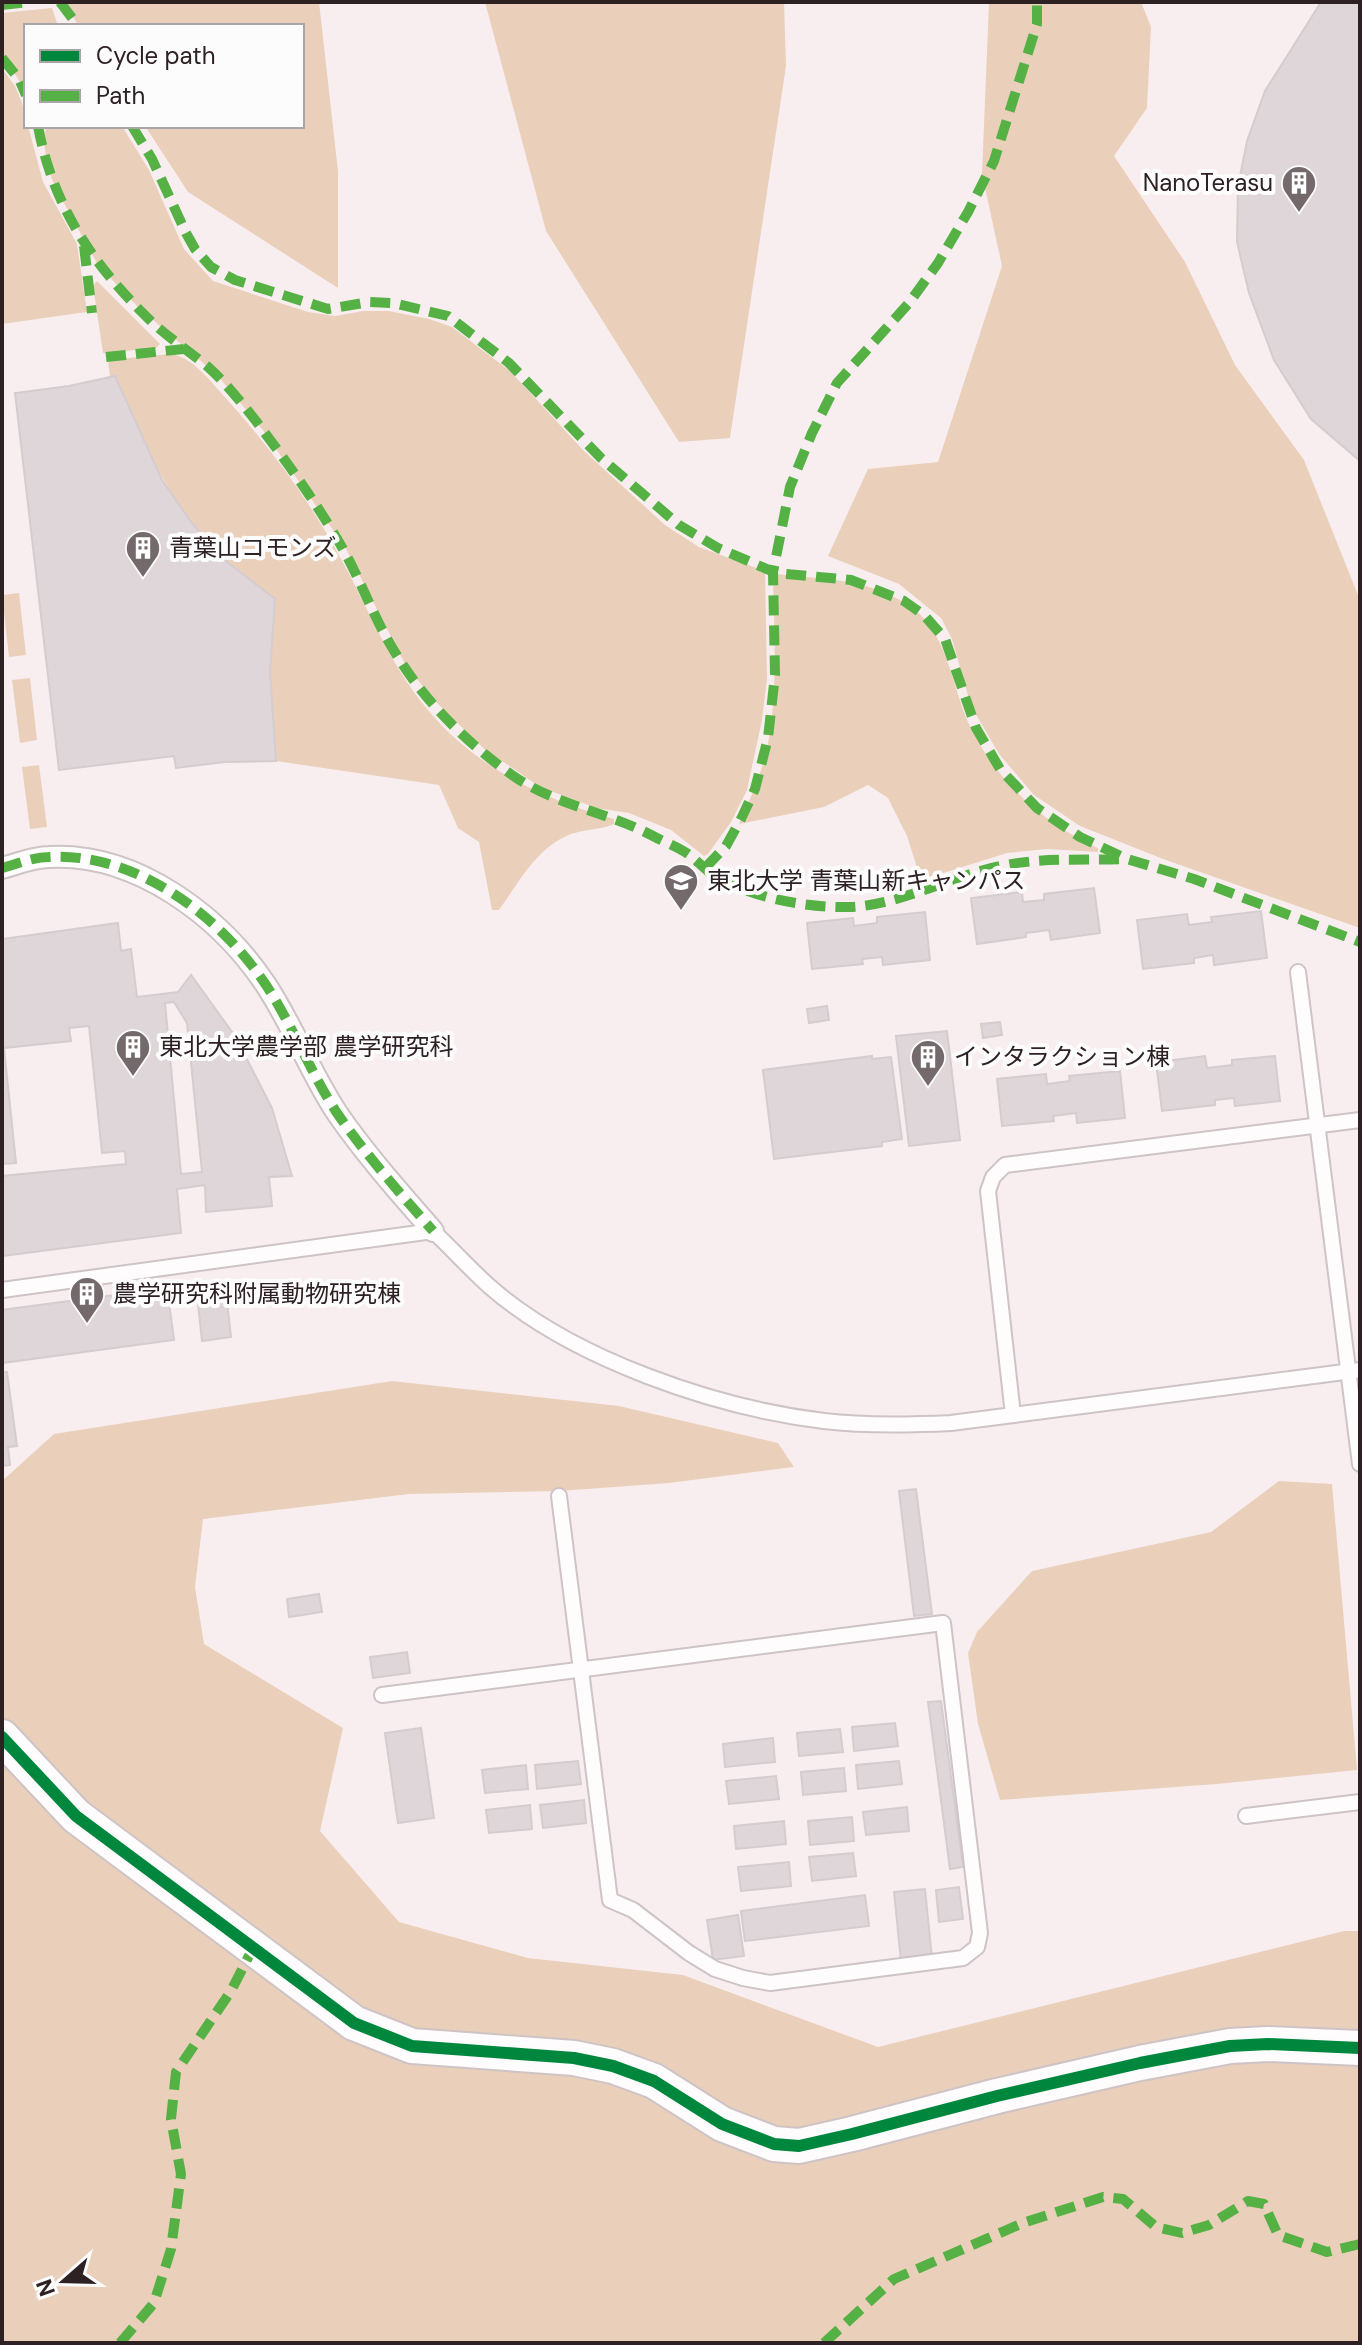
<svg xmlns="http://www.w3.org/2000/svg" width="1362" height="2345" viewBox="0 0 1362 2345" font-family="'DM Sans','Noto Sans JP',sans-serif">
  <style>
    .green { fill: #ead0bb }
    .building { fill: #dfd6da; stroke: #d5ccd0; stroke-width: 2; fill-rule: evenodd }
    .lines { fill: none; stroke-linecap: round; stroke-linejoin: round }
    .service-casing { stroke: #cec3c5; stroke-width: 18 }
    .pedestrian-casing { stroke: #cec3c5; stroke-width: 24 }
    .tertiary-casing { stroke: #cec3c5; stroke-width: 38 }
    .service { stroke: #fefcfd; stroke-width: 14 }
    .pedestrian { stroke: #fefcfd; stroke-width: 20 }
    .tertiary { stroke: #fefcfd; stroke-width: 34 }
    .quiet { stroke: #56b145; stroke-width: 10; stroke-dasharray: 20 10; stroke-linecap: butt }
    .cycleway-casing { stroke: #fcfcfc; stroke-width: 17 }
    .cycleway { stroke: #00873e; stroke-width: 12 }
    .labels { text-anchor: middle; stroke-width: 8; stroke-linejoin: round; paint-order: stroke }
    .poi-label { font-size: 24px; fill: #2d2123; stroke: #fcfcfc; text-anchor: start }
  </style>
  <rect width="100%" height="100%" fill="#f8eef0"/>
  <g class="green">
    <polygon points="63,2 319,2 338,171 338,288 188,192 145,126 302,126 302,26 79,26"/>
    <polygon points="485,2 784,2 786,66 730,438 679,442 546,231"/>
    <polygon points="989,2 1141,2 1151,27 1147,108 1114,156 1185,262 1235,365 1304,460 1360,600 1360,928 1163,859 1080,826 1034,795 999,754 971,706 952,639 941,618 899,584 828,556 868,469 938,462 1002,266 982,174"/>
    <polygon points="52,8 58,26 26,26 26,91 2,54 2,13"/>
    <polygon points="2,68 15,86 22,103 43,182 77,244 87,312 2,324"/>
    <polygon points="46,126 122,126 149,170 184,249 213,281 308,312 335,316 363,311 389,311 429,319 452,327 510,371 584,451 665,525 699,547 765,571 767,679 762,720 747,790 731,822 708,854 704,856 671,830 629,813 596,808 540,787 483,748 433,699 405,664 345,547 262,429 217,375 138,307 98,265 55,187 47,165 44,142"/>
    <polygon points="97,281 160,344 156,348 103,353 93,286"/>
    <path d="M170,354C191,356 209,379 222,394C267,443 308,498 340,557C369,609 389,664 428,710C475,767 544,800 614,819V824C600,830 585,829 571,834C536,848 520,881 499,910H492L479,842L458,828L439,785L276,761L270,672L275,599C257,586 237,573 221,557C170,507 143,441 115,376L110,377L108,360Z"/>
    <path d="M777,574C826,580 862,577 907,604C947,629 951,683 968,722C993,778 1043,824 1098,848V852L1047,849L1007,853L921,880L907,836L888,798L868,785L824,807L739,824C751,797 765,766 769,737C778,685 774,629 773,577Z"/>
    <polygon points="19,593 26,655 9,657 2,595"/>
    <polygon points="30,678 37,740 20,743 12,680"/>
    <polygon points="39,765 47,827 30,829 22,767"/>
    <polygon points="392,1381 619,1406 778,1443 794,1467 669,1483 560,1491 409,1494 203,1519 195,1587 204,1644 343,1728 320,1831 399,1922 528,1958 683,1975 878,2047 1344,1931 1360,1931 1360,2343 2,2343 2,1481 54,1434"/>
    <polygon points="1279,1481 1332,1484 1357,1770 1217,1784 1000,1800 978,1724 968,1653 977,1632 1032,1571 1211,1532"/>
  </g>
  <g class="building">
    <polygon points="1321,2 1360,2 1360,461 1311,419 1274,360 1249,293 1237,242 1238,186 1247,141 1265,91"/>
    <polygon points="115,376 162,480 191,522 222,558 275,599 270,672 276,761 225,762 176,768 174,756 59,770 15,393 69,386"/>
    <polygon points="1094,888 1100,933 1051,940 1049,930 1026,933 1026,937 977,944 971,898 1022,892 1023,902 1044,900 1044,894"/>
    <polygon points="1261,911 1267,958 1214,965 1213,955 1194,958 1194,963 1143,969 1137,920 1187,914 1189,925 1212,922 1211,917"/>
    <polygon points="925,912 930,960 883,965 882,957 862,959 863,964 812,969 807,923 853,918 854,926 877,923 877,917"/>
    <path d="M118,923L121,951L131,949L137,997L178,992L191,975L235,1036L272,1108L292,1176L269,1177L272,1206L206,1212L205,1185L177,1189L181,1233L2,1256V1176L126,1164L125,1151L102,1153L89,1026L69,1028L71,1041L4,1048L16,1163L2,1164V939ZM174,1002L187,1023L202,1172L181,1174L165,1003Z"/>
    <polygon points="827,1006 829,1020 809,1023 807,1009"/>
    <polygon points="1000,1022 1002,1035 983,1038 981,1024"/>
    <polygon points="947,1031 960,1140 909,1146 896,1036"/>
    <polygon points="872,1056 872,1059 891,1057 902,1139 882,1142 882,1146 774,1159 763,1070"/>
    <polygon points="1205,1056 1207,1068 1232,1065 1232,1060 1275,1056 1280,1101 1235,1106 1234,1098 1215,1100 1215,1105 1162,1111 1156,1062"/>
    <polygon points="1120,1071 1125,1118 1077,1123 1076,1113 1053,1116 1054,1121 1002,1126 997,1079 1046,1074 1047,1084 1070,1081 1069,1076"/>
    <polygon points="167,1288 174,1340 2,1363 2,1310"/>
    <polygon points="227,1301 231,1337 202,1341 198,1304"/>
    <polygon points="2,1372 7,1372 17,1446 8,1447 10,1465 2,1466"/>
    <polygon points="916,1489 932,1614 914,1616 899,1491"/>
    <polygon points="319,1594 322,1612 289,1617 287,1599"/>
    <polygon points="407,1652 410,1673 373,1678 370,1657"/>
    <polygon points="941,1701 963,1867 950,1869 928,1702"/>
    <polygon points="895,1723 898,1746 854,1751 852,1727"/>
    <polygon points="421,1728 434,1818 398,1823 385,1733"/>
    <polygon points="840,1729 843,1752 799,1756 797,1733"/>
    <polygon points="773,1738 775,1762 725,1767 723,1744"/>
    <polygon points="578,1761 581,1784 537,1789 535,1765"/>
    <polygon points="899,1761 902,1784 858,1789 856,1765"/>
    <polygon points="526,1765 528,1789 485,1793 482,1770"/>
    <polygon points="844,1768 846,1791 803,1795 801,1772"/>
    <polygon points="776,1776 779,1799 729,1804 726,1781"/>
    <polygon points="584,1800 586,1823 543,1828 540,1805"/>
    <polygon points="530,1805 532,1829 489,1833 486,1810"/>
    <polygon points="907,1807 909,1831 866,1835 863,1812"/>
    <polygon points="852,1817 854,1841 810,1845 808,1821"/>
    <polygon points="784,1821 786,1844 736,1849 734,1826"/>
    <polygon points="853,1853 856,1876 812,1881 809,1857"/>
    <polygon points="789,1862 791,1886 741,1891 738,1867"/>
    <polygon points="959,1887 963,1919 939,1922 936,1890"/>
    <polygon points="925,1889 932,1958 901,1961 894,1892"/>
    <polygon points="865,1895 869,1926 745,1941 741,1911"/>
    <polygon points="738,1915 744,1956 713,1960 707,1920"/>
  </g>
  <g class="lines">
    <g class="service-casing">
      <g id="service">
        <polyline points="1298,972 1360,1464"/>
        <path d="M2,1290L433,1231C452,1249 470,1269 489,1286C572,1359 716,1408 824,1421C866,1426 909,1425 951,1423L1360,1370"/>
        <polyline points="1013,1415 988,1191 993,1177 1005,1165 1360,1120"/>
        <polyline points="382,1695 943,1623 980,1933 977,1947 963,1958 770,1983 743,1978 715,1969 689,1953 633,1910 610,1900 559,1496"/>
        <polyline points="1246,1816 1360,1802"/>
      </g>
    </g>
    <g class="pedestrian-casing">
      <path id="pedestrian" d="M2,868C17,864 33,857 49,857C136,852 220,916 266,985C293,1026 310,1072 337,1113C366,1155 400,1193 433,1231"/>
    </g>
    <g class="tertiary-casing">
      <polyline id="tertiary" points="2,1737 76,1816 354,2023 412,2046 574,2058 613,2066 654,2081 722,2124 774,2144 799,2146 852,2134 997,2096 1140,2063 1230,2046 1268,2044 1360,2048"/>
    </g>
    <use href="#service" class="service"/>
    <use href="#pedestrian" class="pedestrian"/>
    <use href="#tertiary" class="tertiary"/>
    <g class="quiet">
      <polyline points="60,2 78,26"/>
      <polyline points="2,5 28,2"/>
      <polyline points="2,58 19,79 26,95"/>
      <path d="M38,126C53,208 95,268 155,325C172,340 190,352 207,366C225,382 241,402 256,421C286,461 318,505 343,549C362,583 375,621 396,654C425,702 466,742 512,775C554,805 608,812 653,836C666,843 681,848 692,857C700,863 706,871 715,876C753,898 806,908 850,907C896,905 940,882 984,870C1036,856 1071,861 1123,859"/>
      <polyline points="132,126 152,159 186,233 195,249 211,267 235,280 328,309 369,302 393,303 448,316 509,363 601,458 679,525 718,548 776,573 851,580 904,601 924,615 945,639 976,728 1000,769 1037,808 1080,837 1127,859 1194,879 1360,942"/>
      <polyline points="84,246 92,313"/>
      <polyline points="106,357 184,349"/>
      <path d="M2,868C17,864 33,857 49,857C136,852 220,916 266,985C293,1026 310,1072 337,1113C366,1155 400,1193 433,1231"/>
      <polyline points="705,868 726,846 741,819 755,789 768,738 775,675 773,572 790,487 812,433 837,383 909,303 938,263 968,212 994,161 1037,24 1037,2"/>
      <polyline points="120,2343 154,2303 171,2249 181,2174 171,2119 176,2072 231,1991 253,1948"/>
      <polyline points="824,2343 894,2279 1023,2223 1103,2197 1123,2199 1156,2227 1182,2233 1209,2225 1248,2201 1264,2204 1278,2235 1327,2252 1360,2244"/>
    </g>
    <g class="cycleway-casing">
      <polyline id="cycleway" points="2,1737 76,1816 354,2023 412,2046 574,2058 613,2066 654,2081 722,2124 774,2144 799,2146 852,2134 997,2096 1140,2063 1230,2046 1268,2044 1360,2048"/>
    </g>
    <use href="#cycleway" class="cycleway"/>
  </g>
  <defs>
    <g id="building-pin" transform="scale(1.8)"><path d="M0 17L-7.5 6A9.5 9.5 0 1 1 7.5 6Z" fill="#74696b" stroke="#fcfcfc"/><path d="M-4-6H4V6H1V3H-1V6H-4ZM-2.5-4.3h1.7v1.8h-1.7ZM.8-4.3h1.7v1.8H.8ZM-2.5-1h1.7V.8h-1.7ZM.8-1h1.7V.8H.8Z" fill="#fff"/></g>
    <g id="university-pin" transform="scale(1.8)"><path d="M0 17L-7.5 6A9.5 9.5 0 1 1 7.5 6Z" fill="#74696b" stroke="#fcfcfc"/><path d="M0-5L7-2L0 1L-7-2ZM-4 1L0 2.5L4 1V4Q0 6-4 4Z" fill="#fff"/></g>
  </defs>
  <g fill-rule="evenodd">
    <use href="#building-pin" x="1299" y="183"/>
    <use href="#building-pin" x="143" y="548"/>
    <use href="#university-pin" x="681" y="881"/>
    <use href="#building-pin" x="133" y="1047"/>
    <use href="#building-pin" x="928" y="1057"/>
    <use href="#building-pin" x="87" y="1294"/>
  </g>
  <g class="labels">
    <g class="poi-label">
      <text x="1273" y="191" text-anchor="end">NanoTerasu</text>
      <text x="169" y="556">青葉山コモンズ</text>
      <text x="707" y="889">東北大学 青葉山新キャンパス</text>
      <text x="159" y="1055">東北大学農学部 農学研究科</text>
      <text x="954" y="1065">インタラクション棟</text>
      <text x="113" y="1302">農学研究科附属動物研究棟</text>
    </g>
  </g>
  <rect width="1362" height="2345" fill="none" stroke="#2d2123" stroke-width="8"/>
  <rect x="24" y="24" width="280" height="104" fill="#fcfcfc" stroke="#a9a4a5" stroke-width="2"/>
  <rect x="40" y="50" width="40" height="12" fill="#00873e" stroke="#a9a4a5" stroke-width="2"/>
  <text x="96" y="64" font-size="24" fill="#2d2123">Cycle path</text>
  <rect x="40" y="90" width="40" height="12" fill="#56b145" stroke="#a9a4a5" stroke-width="2"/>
  <text x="96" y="104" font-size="24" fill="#2d2123">Path</text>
  <g transform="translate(64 2281) rotate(250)" stroke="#fcfcfc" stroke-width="6" paint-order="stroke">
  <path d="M0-6L14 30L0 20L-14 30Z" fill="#2d2123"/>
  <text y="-12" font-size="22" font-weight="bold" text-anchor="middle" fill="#2d2123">N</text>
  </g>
</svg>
